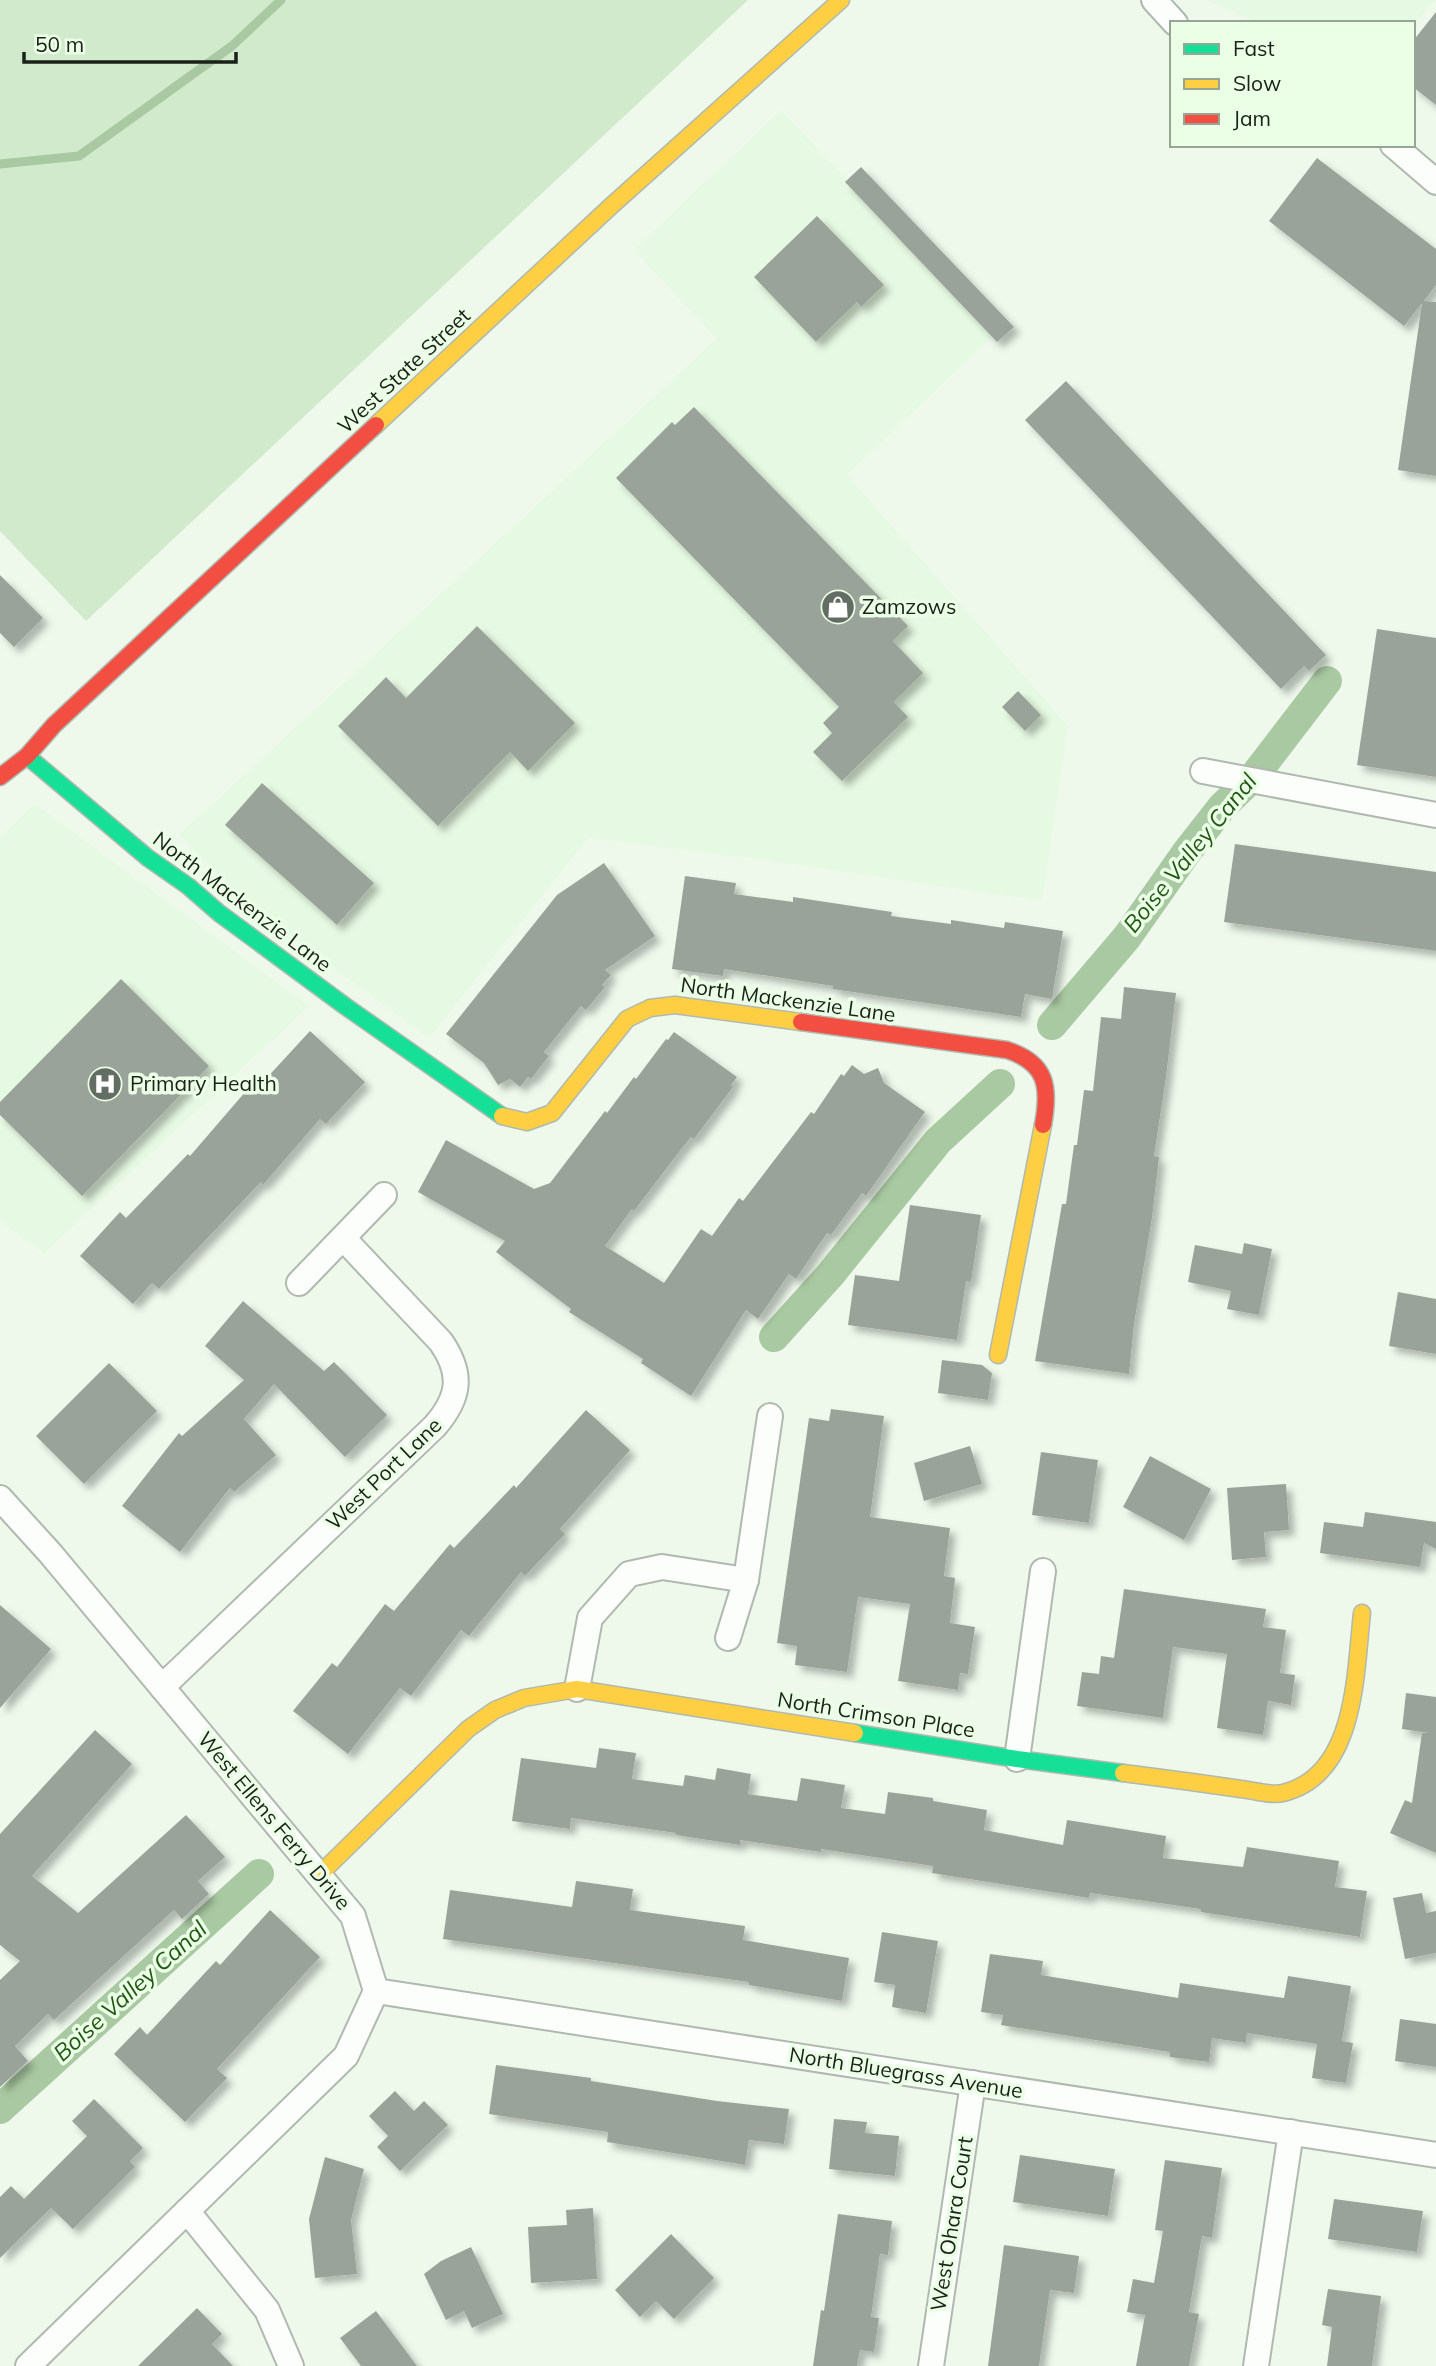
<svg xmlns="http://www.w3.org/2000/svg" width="1436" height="2366" viewBox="0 0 1436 2366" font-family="Mulish,sans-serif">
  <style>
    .built { fill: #e6f9e2 }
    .green { fill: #d1eacc }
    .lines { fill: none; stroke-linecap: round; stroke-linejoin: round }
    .stream { stroke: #a9c9a2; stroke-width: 9 }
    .canal { stroke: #a9c9a2; stroke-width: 30 }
    .building { fill: #9aa399; filter: url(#shadow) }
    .street-casing { stroke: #b0b9af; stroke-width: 28 }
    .fast-casing { stroke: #b0b9af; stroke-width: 19 }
    .slow-casing { stroke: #b0b9af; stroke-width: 19 }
    .jam-casing { stroke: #b0b9af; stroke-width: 19 }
    .street { stroke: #fcfefc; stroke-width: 24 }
    .fast { stroke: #16e098; stroke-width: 16 }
    .slow { stroke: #ffcf43; stroke-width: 16 }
    .jam { stroke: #f24e42; stroke-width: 16 }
    .labels { text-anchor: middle; stroke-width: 7; stroke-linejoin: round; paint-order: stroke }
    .street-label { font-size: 21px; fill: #1a2119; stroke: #ebffe6 }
    .poi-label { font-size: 21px; fill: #1a2119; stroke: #ebffe6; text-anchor: start }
    .water-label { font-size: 23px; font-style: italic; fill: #225715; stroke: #ebffe6 }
  </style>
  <defs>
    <filter id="shadow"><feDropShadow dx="6" dy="6" stdDeviation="3.5" flood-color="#0004"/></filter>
  </defs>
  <rect width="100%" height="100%" fill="#eef9ec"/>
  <g class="built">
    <polygon points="1207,0 1435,0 1413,26 1413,23 1264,23 1249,19"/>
    <polygon points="781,110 994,335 847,475 1068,726 1042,901 757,859 588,838 429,1038 246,904 179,835 717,339 634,250"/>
    <polygon points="35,804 309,1006 44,1253 0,1221 0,837"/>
  </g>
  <polygon class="green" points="0,0 748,0 86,621 0,531"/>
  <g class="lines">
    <polyline class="stream" points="0,164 79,156 232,46 281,0"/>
    <g class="canal">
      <polyline points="1052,1025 1127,937 1186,853 1222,807 1255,775 1327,681"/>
      <polyline points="774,1337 830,1275 938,1141 1000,1084"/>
      <polyline points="0,2109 259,1874"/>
    </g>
  </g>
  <g class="building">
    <polygon points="1436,12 1436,105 1413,87 1413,41"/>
    <polygon points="1317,158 1436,249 1436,285 1424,301 1436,302 1436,476 1398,470 1422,303 1404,326 1269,221"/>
    <polygon points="861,167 1014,327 997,342 845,182"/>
    <polygon points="817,216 884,285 861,307 857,302 816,342 754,277"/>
    <polygon points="1066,381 1326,655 1309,671 1304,666 1281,689 1025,420"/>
    <polygon points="694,407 908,626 893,641 923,673 894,702 908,717 842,781 813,752 832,733 823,723 839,707 616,478 672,422 675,425"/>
    <polygon points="0,575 43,618 14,647 0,633"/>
    <polygon points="477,626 575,723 528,771 510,752 438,826 338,726 386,677 406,698"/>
    <polygon points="1377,629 1436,638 1436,777 1357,765"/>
    <polygon points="1018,691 1041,715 1025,731 1002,707"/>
    <polygon points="262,783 374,883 337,925 225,825"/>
    <polygon points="1235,844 1436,872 1436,951 1224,922"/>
    <polygon points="604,863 655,936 605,970 611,975 602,985 605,987 586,1010 581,1006 544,1052 549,1056 531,1079 528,1077 520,1087 510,1079 498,1085 484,1063 446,1034 557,895"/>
    <polygon points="685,876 736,883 734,894 793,902 793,897 839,904 892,912 891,916 951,924 951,920 1004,928 1005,922 1063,931 1052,999 1025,994 1021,1017 833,989 833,986 724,969 723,976 672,969"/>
    <polygon points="121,979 209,1066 82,1196 0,1115 0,1102"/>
    <polygon points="1124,987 1176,993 1166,1077 1154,1156 1159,1157 1152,1218 1134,1324 1129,1374 1035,1361 1062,1204 1066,1204 1074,1145 1077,1145 1084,1090 1093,1091 1101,1017 1121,1019"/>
    <polygon points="310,1031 365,1082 326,1124 320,1119 263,1185 261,1182 159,1289 152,1283 133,1304 80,1256 120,1212 126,1218 188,1154 190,1156 246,1091 251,1095"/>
    <polygon points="674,1032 737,1077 731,1085 733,1087 694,1139 691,1137 682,1148 634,1211 632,1209 605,1246 664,1283 701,1229 712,1236 739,1198 743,1201 811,1112 814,1114 841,1074 844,1076 852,1065 864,1074 878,1068 884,1083 925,1112 866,1196 862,1193 831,1235 827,1233 796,1279 789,1274 758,1319 746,1310 691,1396 641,1363 643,1359 569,1312 571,1309 496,1252 505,1241 418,1192 446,1140 534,1189 550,1183 605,1111 607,1113 634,1077 636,1079 666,1039 668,1040"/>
    <polygon points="910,1205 981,1215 971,1282 966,1281 957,1340 848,1325 855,1275 899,1281"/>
    <polygon points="1244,1243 1272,1249 1259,1315 1227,1309 1231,1291 1188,1282 1195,1245 1242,1254"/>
    <polygon points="1398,1292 1436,1299 1436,1354 1389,1346"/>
    <polygon points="243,1301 324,1371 334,1362 387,1415 345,1457 274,1384 244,1419 276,1455 234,1492 230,1488 180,1552 122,1506 179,1433 182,1436 244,1380 205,1346"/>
    <polygon points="942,1360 982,1365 992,1373 988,1400 938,1393"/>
    <polygon points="109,1363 157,1411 84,1484 36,1436"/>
    <polygon points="831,1409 884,1416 870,1517 950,1528 944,1576 955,1578 950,1623 975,1627 968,1674 960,1673 958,1690 898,1681 910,1604 858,1597 847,1672 795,1665 797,1646 777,1643 809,1418 829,1421"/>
    <polygon points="586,1410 630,1450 560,1529 565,1534 525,1576 521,1572 469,1636 461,1630 411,1696 400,1688 348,1754 293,1711 332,1663 337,1667 385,1604 394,1611 450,1544 454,1548 514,1485 516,1488"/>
    <polygon points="970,1446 982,1484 924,1501 914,1463"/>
    <polygon points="1041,1452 1098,1460 1089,1523 1032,1515"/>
    <polygon points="1150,1456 1211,1489 1184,1540 1123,1507"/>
    <polygon points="1286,1484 1289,1530 1264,1532 1266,1557 1232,1560 1227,1488"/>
    <polygon points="1365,1512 1436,1522 1436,1549 1424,1543 1420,1567 1320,1553 1324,1522 1363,1527"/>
    <polygon points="1124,1589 1266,1609 1263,1627 1286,1630 1280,1673 1295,1675 1291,1705 1268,1701 1263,1735 1217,1728 1227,1654 1173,1647 1163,1718 1077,1706 1082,1672 1099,1674 1101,1656 1114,1658"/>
    <polygon points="0,1605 51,1649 0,1708"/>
    <polygon points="1406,1693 1436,1697 1436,1853 1390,1833 1405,1800 1412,1803 1422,1733 1429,1733 1402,1729"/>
    <polygon points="95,1730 132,1764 32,1876 78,1913 186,1815 225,1857 198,1881 209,1894 182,1919 174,1910 54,2020 48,2014 15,2046 28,2061 0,2087 0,1980 20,1961 0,1945 0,1834"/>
    <polygon points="599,1748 636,1753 632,1779 683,1786 685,1775 715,1780 717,1768 751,1774 748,1794 797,1801 801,1778 845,1785 841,1808 885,1814 888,1792 933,1798 933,1801 987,1810 984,1830 1063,1845 1067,1820 1166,1836 1163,1858 1243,1867 1247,1847 1339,1861 1335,1887 1367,1891 1360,1937 1201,1912 1201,1909 1090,1893 1089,1898 932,1873 933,1866 821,1849 821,1852 740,1840 740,1845 676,1835 676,1833 571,1818 570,1829 512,1821 521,1758 596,1768"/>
    <polygon points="576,1881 633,1889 630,1910 745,1926 743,1940 849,1958 842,2001 749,1985 749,1982 443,1939 450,1890 572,1907"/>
    <polygon points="1422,1893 1426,1913 1436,1911 1436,1953 1405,1959 1393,1898"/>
    <polygon points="270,1910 320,1957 217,2069 227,2078 185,2122 114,2054 140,2027 147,2035 216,1961 220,1965"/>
    <polygon points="882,1932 938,1941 926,2013 892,2007 895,1985 874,1982"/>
    <polygon points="990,1954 1043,1961 1041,1975 1178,1998 1180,1983 1284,1998 1288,1976 1351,1986 1342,2041 1353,2043 1346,2083 1312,2078 1317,2044 1247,2033 1246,2043 1212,2038 1209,2062 1170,2057 1170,2052 1001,2025 1003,2015 981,2012"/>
    <polygon points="1400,2019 1436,2024 1436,2067 1395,2061"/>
    <polygon points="496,2065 591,2078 591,2081 717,2101 789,2109 784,2144 749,2140 745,2165 607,2142 608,2132 489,2114"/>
    <polygon points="395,2091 414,2111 424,2101 448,2125 400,2171 377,2147 388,2136 369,2116"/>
    <polygon points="94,2099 143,2148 130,2161 135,2167 73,2229 51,2208 0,2258 0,2197 11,2186 24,2199 87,2136 72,2121"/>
    <polygon points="834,2119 867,2122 865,2133 899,2136 895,2176 829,2169"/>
    <polygon points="1020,2155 1115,2169 1108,2216 1013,2202"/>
    <polygon points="325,2157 364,2169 351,2220 357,2274 315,2278 309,2219"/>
    <polygon points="1165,2160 1222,2168 1212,2238 1202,2236 1189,2312 1199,2314 1189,2366 1136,2366 1145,2315 1127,2312 1133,2279 1154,2283 1163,2231 1155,2230"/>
    <polygon points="1334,2199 1423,2211 1417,2252 1328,2239"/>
    <polygon points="593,2208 597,2279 531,2283 528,2227 567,2225 566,2210"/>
    <polygon points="838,2214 892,2221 888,2255 880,2254 871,2317 879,2318 874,2352 860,2350 857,2366 813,2366 821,2310 824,2311"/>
    <polygon points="671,2234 714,2278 674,2319 656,2301 640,2317 615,2290"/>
    <polygon points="1004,2245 1079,2256 1074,2293 1050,2290 1039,2366 988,2366"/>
    <polygon points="471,2247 503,2314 472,2328 464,2311 446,2320 424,2274 441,2261"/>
    <polygon points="1328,2289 1381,2296 1372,2366 1327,2366 1332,2327 1322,2325"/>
    <polygon points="197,2308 222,2334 212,2344 233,2366 138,2366"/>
    <polygon points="376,2311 417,2366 361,2366 340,2338"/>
  </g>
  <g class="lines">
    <g class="street-casing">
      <g id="street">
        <polyline points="1154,0 1175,23"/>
        <polyline points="1393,145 1436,182"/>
        <polyline points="1203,771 1436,815"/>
        <polyline points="299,1283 384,1195"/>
        <polyline points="0,1498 50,1553 353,1916 376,1991 346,2056 28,2366"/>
        <polyline points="728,1638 746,1580 770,1416"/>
        <path d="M162,1687L435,1426C460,1397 463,1374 441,1342L343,1238"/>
        <polyline points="577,1689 590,1618 629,1574 662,1567 746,1580"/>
        <polyline points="1017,1759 1043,1571"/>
        <polyline points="376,1991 1436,2155"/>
        <polyline points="187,2211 267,2310 291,2366"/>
        <polyline points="931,2366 973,2083"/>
        <polyline points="1256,2366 1291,2132"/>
      </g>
    </g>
    <g class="fast-casing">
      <g id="fast">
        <polyline points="27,756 148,858 188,886 219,913 345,1006 502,1116"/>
        <polyline points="855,1733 1017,1759 1123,1773"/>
      </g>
    </g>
    <g class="slow-casing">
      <g id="slow">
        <polyline points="376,425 610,207 841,0"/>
        <polyline points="502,1116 527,1122 552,1113 627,1019 650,1008 675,1005 801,1022"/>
        <polyline points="998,1355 1043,1125"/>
        <path d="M1123,1773C1162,1778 1201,1783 1241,1789C1253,1790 1271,1796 1283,1793C1357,1775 1355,1673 1362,1613"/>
        <polyline points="319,1875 468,1729 495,1710 524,1698 577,1689 855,1733"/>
      </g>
    </g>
    <g class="jam-casing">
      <g id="jam">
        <polyline points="0,777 27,756 54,725 376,425"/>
        <path d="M801,1022L1007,1050C1047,1063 1050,1087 1043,1125"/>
      </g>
    </g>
    <use href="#street" class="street"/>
    <use href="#fast" class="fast"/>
    <use href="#slow" class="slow"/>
    <use href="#jam" class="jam"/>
  </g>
  <defs>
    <g id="shop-disc" transform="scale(1.75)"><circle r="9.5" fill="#646d63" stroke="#ebffe6"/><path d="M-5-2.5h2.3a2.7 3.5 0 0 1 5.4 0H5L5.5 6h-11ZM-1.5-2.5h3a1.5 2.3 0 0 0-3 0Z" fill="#fff"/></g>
    <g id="hospital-disc" transform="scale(1.75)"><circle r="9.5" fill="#646d63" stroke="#ebffe6"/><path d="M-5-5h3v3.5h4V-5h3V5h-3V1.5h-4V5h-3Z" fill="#fff"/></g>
  </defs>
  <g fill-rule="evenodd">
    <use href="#shop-disc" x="838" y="607"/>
    <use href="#hospital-disc" x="105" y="1084"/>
  </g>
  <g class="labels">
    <g class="street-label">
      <text transform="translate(404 371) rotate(-43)" y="7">West State Street</text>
      <text transform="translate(242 902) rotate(37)" y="7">North Mackenzie Lane</text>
      <text transform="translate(788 1000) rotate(8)" y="7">North Mackenzie Lane</text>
      <text transform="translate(384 1474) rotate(-44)" y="7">West Port Lane</text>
      <text transform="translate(876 1715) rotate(9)" y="7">North Crimson Place</text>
      <text transform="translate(274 1821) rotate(50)" y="7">West Ellens Ferry Drive</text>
      <text transform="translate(906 2073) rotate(9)" y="7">North Bluegrass Avenue</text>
      <text transform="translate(952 2224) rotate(-81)" y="7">West Ohara Court</text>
    </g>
    <g class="poi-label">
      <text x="862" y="614">Zamzows</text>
      <text x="130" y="1091">Primary Health</text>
    </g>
    <g class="water-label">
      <text transform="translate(1190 853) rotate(-51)" y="8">Boise Valley Canal</text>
      <text transform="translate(130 1991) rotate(-42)" y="8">Boise Valley Canal</text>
    </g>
  </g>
  <rect x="1170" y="21" width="245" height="126" fill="#ebffe6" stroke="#97a694" stroke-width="2"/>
  <rect x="1184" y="44" width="35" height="10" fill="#16e098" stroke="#97a694" stroke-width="2"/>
  <text x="1233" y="56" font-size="21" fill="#1a2119">Fast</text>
  <rect x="1184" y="79" width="35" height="10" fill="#ffcf43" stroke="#97a694" stroke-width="2"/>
  <text x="1233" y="91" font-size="21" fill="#1a2119">Slow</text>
  <rect x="1184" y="114" width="35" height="10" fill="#f24e42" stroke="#97a694" stroke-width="2"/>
  <text x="1233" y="126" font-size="21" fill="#1a2119">Jam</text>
  <path d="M24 52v10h212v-10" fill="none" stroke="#1a2119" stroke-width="3.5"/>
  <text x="35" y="52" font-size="21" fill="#1a2119" stroke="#ebffe6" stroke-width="5" paint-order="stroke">50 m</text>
</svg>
